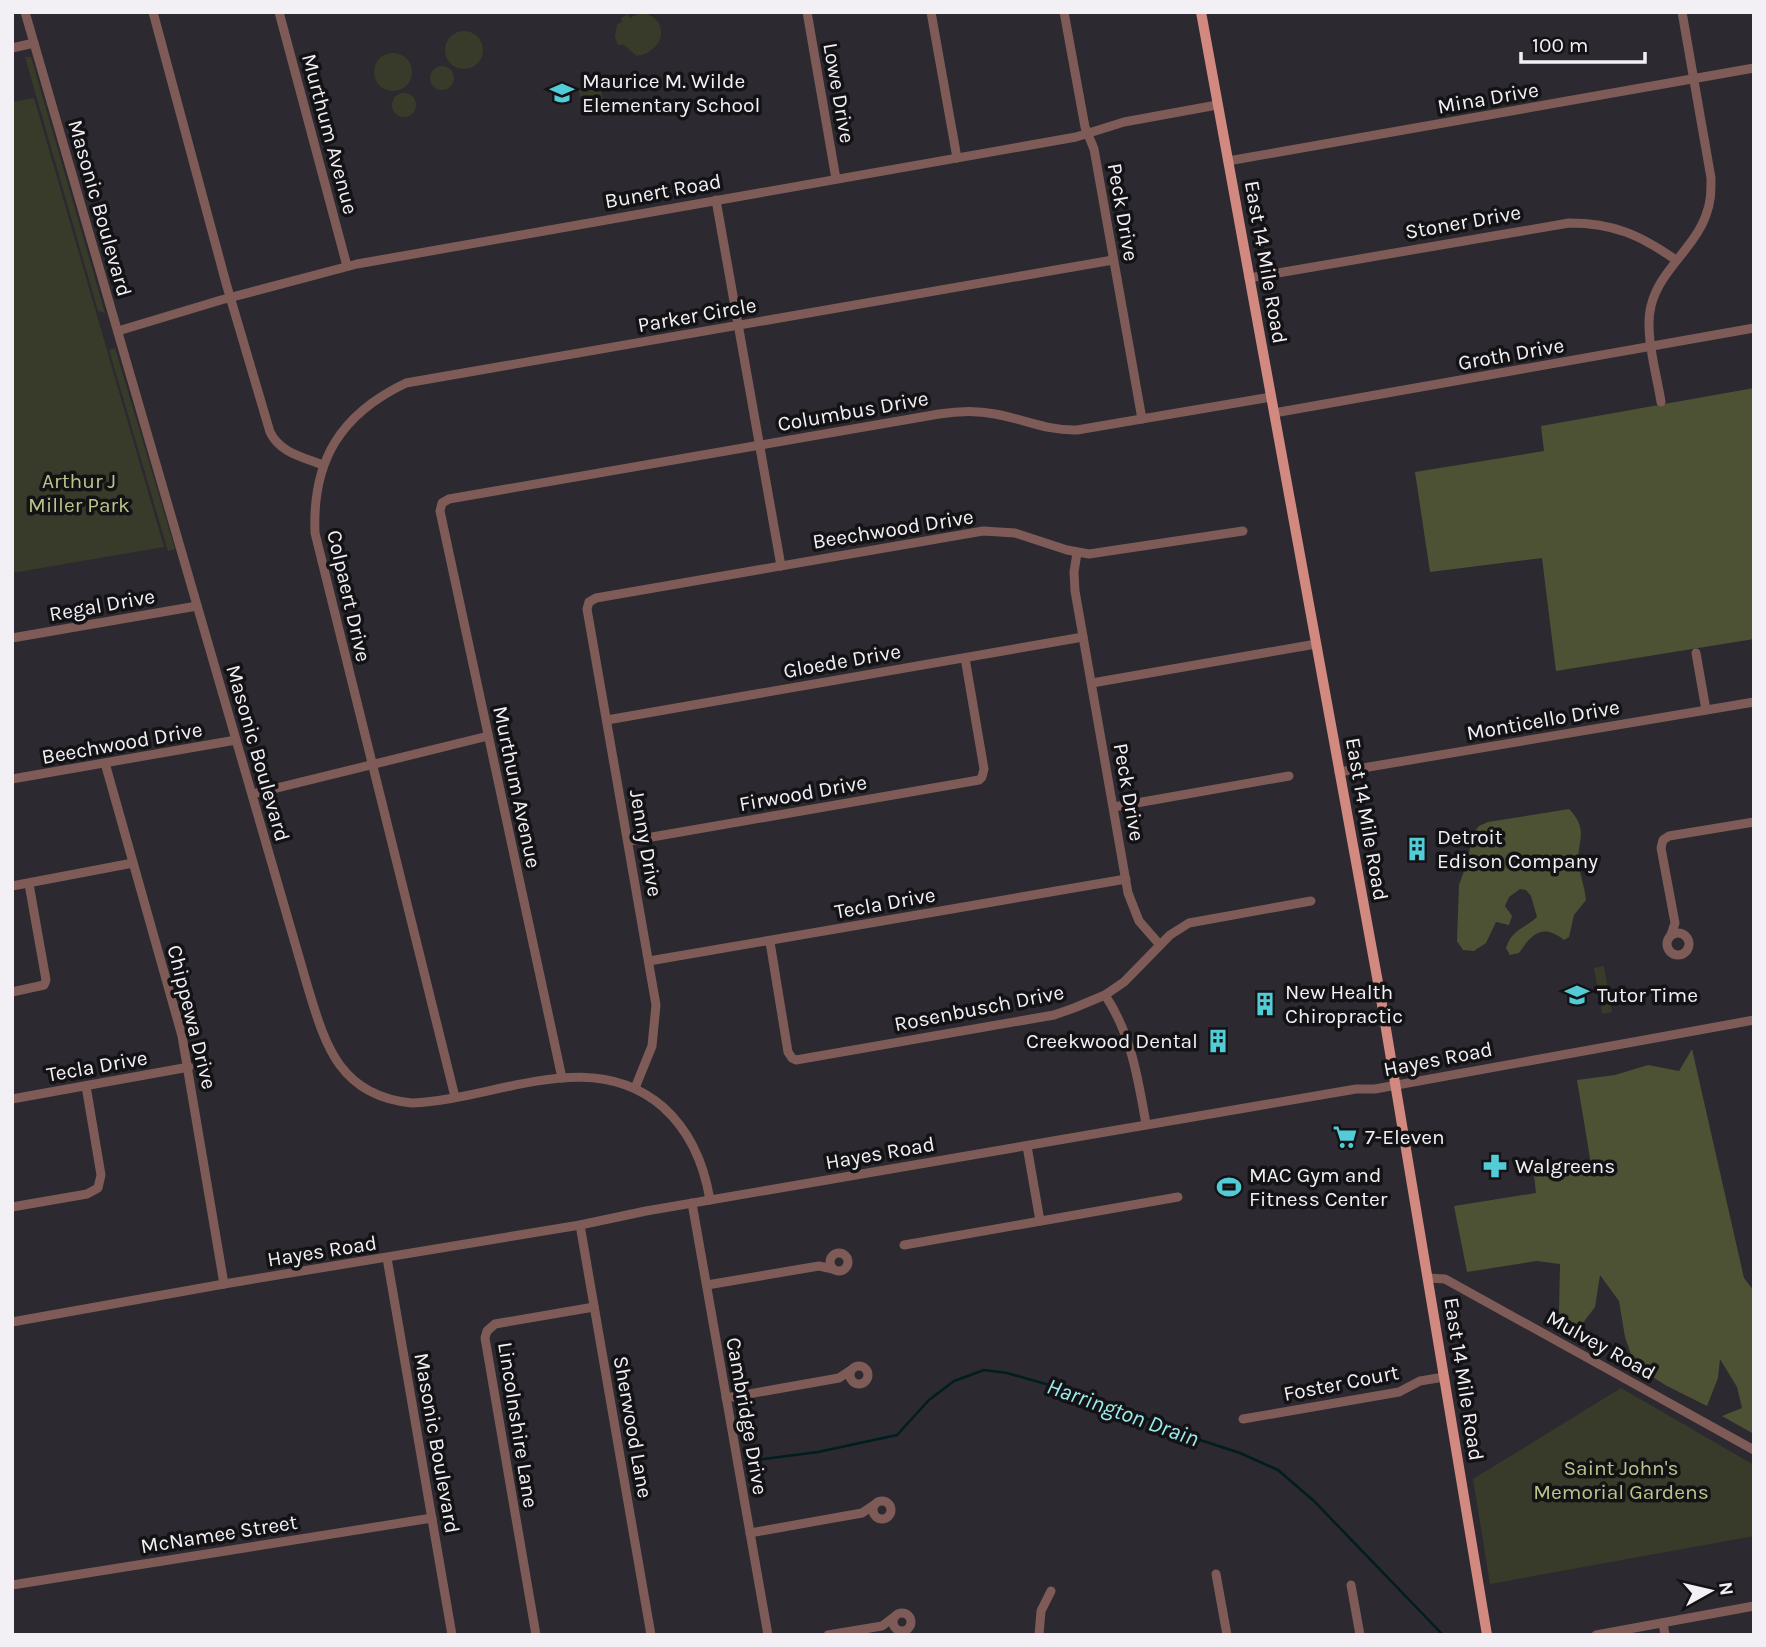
<svg xmlns="http://www.w3.org/2000/svg" width="1766" height="1647" viewBox="0 0 1766 1647" font-family="Karla,sans-serif">
  <style>
    .green { fill: #383b2a }
    .forest { fill: #4e5234 }
    .lines { fill: none; stroke-linecap: round; stroke-linejoin: round }
    .stream { stroke: #001d1f; stroke-width: 2.5 }
    .minor { stroke: #7e5b56; stroke-width: 9 }
    .major { stroke: #d28980; stroke-width: 10 }
    .labels { text-anchor: middle; stroke-width: 7; stroke-linejoin: round; paint-order: stroke }
    .poi-label { font-size: 21px; fill: #f2f0f5; stroke: #131215; text-anchor: start }
    .street-label { font-size: 21px; fill: #f2f0f5; stroke: #131215 }
    .park-label { font-size: 21px; fill: #bbc58b; stroke: #131215 }
    .water-label { font-size: 23px; font-style: italic; fill: #9dedf0; stroke: #131215 }
  </style>
  <rect width="100%" height="100%" fill="#2c2930"/>
  <g class="green">
    <path d="M641,12C671,18 666,51 637,56L624,45H618L615,37L617,24L622,22L621,18L628,14L630,18Z"/>
    <circle cx="464" cy="50" r="19"/>
    <circle cx="393" cy="72" r="19"/>
    <polygon points="25,57 31,57 32,60 105,313 98,311"/>
    <circle cx="442" cy="78" r="12"/>
    <polygon points="599,84 606,111 585,115 578,89"/>
    <circle cx="404" cy="105" r="12"/>
    <polygon points="34,98 164,547 12,573 12,102"/>
    <polygon points="115,348 175,549 168,551 109,350"/>
    <polygon points="1604,966 1612,1012 1602,1014 1594,968"/>
    <polygon points="1621,1388 1754,1465 1754,1536 1490,1584 1473,1479"/>
  </g>
  <g class="forest">
    <polygon points="1754,388 1754,639 1556,671 1542,558 1430,572 1415,472 1544,451 1541,426"/>
    <path d="M1569,809C1591,832 1575,842 1579,867C1581,878 1585,889 1586,900L1574,915L1569,937L1564,940C1542,923 1532,934 1519,953L1510,955L1506,948C1512,929 1524,929 1537,917L1531,896L1526,890L1520,889L1509,897L1505,906L1512,916L1509,925L1496,922L1486,943L1474,951L1463,950L1457,941L1459,885L1468,860L1472,835L1479,826L1488,822Z"/>
    <polygon points="1692,1049 1744,1278 1754,1291 1754,1434 1722,1416 1742,1408 1737,1387 1720,1359 1718,1378 1707,1406 1667,1386 1635,1366 1625,1337 1619,1301 1600,1275 1595,1307 1573,1336 1559,1313 1560,1264 1537,1261 1467,1272 1454,1206 1536,1193 1534,1175 1591,1164 1577,1080 1615,1075 1648,1065 1679,1071"/>
  </g>
  <g class="lines">
    <polyline class="stream" points="757,1460 818,1452 897,1435 929,1400 954,1381 984,1370 1007,1373 1102,1400 1197,1439 1240,1453 1278,1470 1314,1501 1443,1635"/>
    <g class="minor">
      <path d="M25,12L308,988C326,1048 341,1096 412,1103C495,1100 591,1044 663,1107C691,1132 704,1164 710,1200"/>
      <path d="M153,12L226,283L270,432C280,453 303,457 323,465"/>
      <polyline points="279,12 347,266"/>
      <polyline points="807,12 836,179"/>
      <polyline points="931,12 957,158"/>
      <polyline points="1064,12 1085,127 1094,149 1142,419"/>
      <polyline points="12,48 34,43"/>
      <polyline points="1228,161 1754,68"/>
      <polyline points="716,200 781,566"/>
      <path d="M1249,278L1569,223C1614,223 1640,235 1676,260"/>
      <polyline points="118,331 221,300 357,264 1076,137 1124,122 1217,105"/>
      <path d="M1661,402C1657,375 1644,333 1651,306C1659,271 1694,249 1706,215C1711,203 1711,191 1711,178L1682,12"/>
      <polyline points="1274,413 1754,328"/>
      <polyline points="1077,553 1074,572 1075,591 1128,893 1139,921 1160,945"/>
      <polyline points="12,638 197,606"/>
      <polyline points="1696,653 1706,710"/>
      <polyline points="1092,683 1316,644"/>
      <polyline points="607,720 1083,637"/>
      <polyline points="105,763 182,1036 224,1284"/>
      <polyline points="1339,772 1754,702"/>
      <polyline points="12,779 236,740"/>
      <polyline points="253,794 488,736"/>
      <polyline points="1114,807 1289,776"/>
      <polyline points="629,841 979,780 982,777 984,769 965,658"/>
      <polyline points="12,886 133,863"/>
      <circle cx="1678" cy="944" r="11"/>
      <polyline points="1671,935 1675,923 1661,848 1663,840 1669,836 1754,822"/>
      <polyline points="770,942 788,1052 792,1058 796,1060 1054,1015 1074,1008 1105,995 1124,982 1170,935 1189,923 1311,901"/>
      <polyline points="649,961 1126,879"/>
      <polyline points="12,992 44,985 46,980 29,884"/>
      <path d="M1105,995C1131,1034 1138,1078 1146,1124"/>
      <path d="M562,1078L440,511L442,503L449,499L939,414C957,411 976,410 995,414C1024,419 1047,431 1077,430L1271,397"/>
      <polyline points="635,1088 652,1046 656,1005 587,609 589,602 596,598 983,531 1015,533 1067,550 1089,554 1243,531"/>
      <path d="M455,1097L315,533C312,460 341,414 406,383L1113,260"/>
      <polyline points="12,1099 189,1067"/>
      <polyline points="1027,1146 1040,1221"/>
      <polyline points="692,1203 768,1635"/>
      <polyline points="12,1207 87,1194 98,1188 101,1175 86,1086"/>
      <polyline points="580,1225 651,1635"/>
      <polyline points="904,1245 1178,1197"/>
      <circle cx="839" cy="1262" r="9"/>
      <polyline points="387,1258 452,1635"/>
      <polyline points="1429,1278 1445,1279 1754,1450"/>
      <polyline points="707,1285 819,1266 833,1269"/>
      <polyline points="12,1322 224,1284 580,1225 646,1211 1356,1089 1375,1089 1754,1020"/>
      <circle cx="859" cy="1375" r="9"/>
      <polyline points="726,1398 839,1378 851,1370"/>
      <polyline points="1243,1419 1399,1392 1420,1381 1444,1377"/>
      <circle cx="882" cy="1510" r="9"/>
      <polyline points="750,1533 862,1513 874,1505"/>
      <polyline points="1216,1574 1227,1635"/>
      <polyline points="12,1585 432,1518"/>
      <polyline points="1351,1585 1360,1635"/>
      <circle cx="902" cy="1622" r="9"/>
      <polyline points="1663,1623 1665,1635"/>
      <polyline points="536,1635 485,1338 487,1331 495,1324 594,1307"/>
      <polyline points="828,1635 882,1626 894,1617"/>
      <polyline points="1039,1635 1041,1611 1051,1591"/>
      <polyline points="1596,1635 1754,1606"/>
    </g>
    <polyline class="major" points="1201,12 1381,999 1487,1635"/>
  </g>
  <defs>
    <g id="school-bare" transform="scale(1.89)"><path d="M0-5L7-2L0 1L-7-2ZM-4 1L0 2.5L4 1V4Q0 6-4 4Z" fill="#52ccd6" stroke="#131215" stroke-width="2.5" paint-order="stroke"/></g>
    <g id="building-bare" transform="scale(1.89)"><path d="M-4-6H4V6H1V3H-1V6H-4ZM-2.5-4.3h1.7v1.8h-1.7ZM.8-4.3h1.7v1.8H.8ZM-2.5-1h1.7V.8h-1.7ZM.8-1h1.7V.8H.8Z" fill="#52ccd6" stroke="#131215" stroke-width="2.5" paint-order="stroke"/></g>
    <g id="supermarket-bare" transform="scale(1.89)"><path d="M-6-5.5h2.5l.6 2H6L4.5 2H-2.5L-4.4-4H-6ZM-1.5 3.2a1.3 1.3 0 1 0 .1 0ZM3 3.2a1.3 1.3 0 1 0 .1 0Z" fill="#52ccd6" stroke="#131215" stroke-width="2.5" paint-order="stroke"/></g>
    <g id="pharmacy-bare" transform="scale(1.89)"><path d="M-2-6h4v4h4v4h-4v4h-4v-4h-4v-4h4Z" fill="#52ccd6" stroke="#131215" stroke-width="2.5" paint-order="stroke"/></g>
    <g id="stadium-bare" transform="scale(1.89)"><path d="M0-5a6.5 5 0 1 0 0 10a6.5 5 0 1 0 0-10ZM-3.5-1.8h7v3.6h-7Z" fill="#52ccd6" stroke="#131215" stroke-width="2.5" paint-order="stroke"/></g>
  </defs>
  <g fill-rule="evenodd">
    <use href="#school-bare" x="562" y="93"/>
    <use href="#building-bare" x="1417" y="849"/>
    <use href="#school-bare" x="1577" y="995"/>
    <use href="#building-bare" x="1265" y="1004"/>
    <use href="#building-bare" x="1218" y="1041"/>
    <use href="#supermarket-bare" x="1345" y="1137"/>
    <use href="#pharmacy-bare" x="1495" y="1166"/>
    <use href="#stadium-bare" x="1229" y="1187"/>
  </g>
  <g class="labels">
    <g class="poi-label">
      <text x="582" y="88">Maurice M. Wilde<tspan x="582" dy="24">Elementary School</tspan></text>
      <text x="1437" y="844">Detroit<tspan x="1437" dy="24">Edison Company</tspan></text>
      <text x="1285" y="999">New Health<tspan x="1285" dy="24">Chiropractic</tspan></text>
      <text x="1597" y="1002">Tutor Time</text>
      <text x="1198" y="1048" text-anchor="end">Creekwood Dental</text>
      <text x="1365" y="1144">7-Eleven</text>
      <text x="1515" y="1173">Walgreens</text>
      <text x="1249" y="1182">MAC Gym and<tspan x="1249" dy="24">Fitness Center</tspan></text>
    </g>
    <g class="street-label">
      <text transform="translate(839 93) rotate(80)" y="7">Lowe Drive</text>
      <text transform="translate(1488 98) rotate(-10)" y="7">Mina Drive</text>
      <text transform="translate(330 134) rotate(75)" y="7">Murthum Avenue</text>
      <text transform="translate(663 191) rotate(-10)" y="7">Bunert Road</text>
      <text transform="translate(100 208) rotate(74)" y="7">Masonic Boulevard</text>
      <text transform="translate(1123 212) rotate(80)" y="7">Peck Drive</text>
      <text transform="translate(1463 222) rotate(-10)" y="7">Stoner Drive</text>
      <text transform="translate(1266 262) rotate(80)" y="7">East 14 Mile Road</text>
      <text transform="translate(697 315) rotate(-10)" y="7">Parker Circle</text>
      <text transform="translate(1511 354) rotate(-10)" y="7">Groth Drive</text>
      <text transform="translate(853 411) rotate(-10)" y="7">Columbus Drive</text>
      <text transform="translate(893 529) rotate(-9)" y="7">Beechwood Drive</text>
      <text transform="translate(349 596) rotate(77)" y="7">Colpaert Drive</text>
      <text transform="translate(102 605) rotate(-10)" y="7">Regal Drive</text>
      <text transform="translate(842 661) rotate(-10)" y="7">Gloede Drive</text>
      <text transform="translate(1543 720) rotate(-10)" y="7">Monticello Drive</text>
      <text transform="translate(122 743) rotate(-10)" y="7">Beechwood Drive</text>
      <text transform="translate(258 753) rotate(74)" y="7">Masonic Boulevard</text>
      <text transform="translate(517 787) rotate(78)" y="7">Murthum Avenue</text>
      <text transform="translate(1129 792) rotate(80)" y="7">Peck Drive</text>
      <text transform="translate(803 793) rotate(-10)" y="7">Firwood Drive</text>
      <text transform="translate(1367 819) rotate(80)" y="7">East 14 Mile Road</text>
      <text transform="translate(646 843) rotate(80)" y="7">Jenny Drive</text>
      <text transform="translate(885 903) rotate(-10)" y="7">Tecla Drive</text>
      <text transform="translate(979 1008) rotate(-11)" y="7">Rosenbusch Drive</text>
      <text transform="translate(192 1017) rotate(76)" y="7">Chippewa Drive</text>
      <text transform="translate(1438 1059) rotate(-11)" y="7">Hayes Road</text>
      <text transform="translate(97 1066) rotate(-10)" y="7">Tecla Drive</text>
      <text transform="translate(880 1153) rotate(-10)" y="7">Hayes Road</text>
      <text transform="translate(322 1251) rotate(-9)" y="7">Hayes Road</text>
      <text transform="translate(1601 1345) rotate(29)" y="7">Mulvey Road</text>
      <text transform="translate(1464 1379) rotate(81)" y="7">East 14 Mile Road</text>
      <text transform="translate(1341 1383) rotate(-11)" y="7">Foster Court</text>
      <text transform="translate(747 1416) rotate(80)" y="7">Cambridge Drive</text>
      <text transform="translate(518 1425) rotate(81)" y="7">Lincolnshire Lane</text>
      <text transform="translate(633 1427) rotate(80)" y="7">Sherwood Lane</text>
      <text transform="translate(437 1443) rotate(80)" y="7">Masonic Boulevard</text>
      <text transform="translate(219 1534) rotate(-9)" y="7">McNamee Street</text>
    </g>
    <g class="park-label">
      <text x="79" y="488">Arthur J<tspan x="79" dy="24">Miller Park</tspan></text>
      <text x="1621" y="1475">Saint John's<tspan x="1621" dy="24">Memorial Gardens</tspan></text>
    </g>
    <g class="water-label">
      <text transform="translate(1123 1412) rotate(20)" y="8">Harrington Drain</text>
    </g>
  </g>
  <rect width="1766" height="1647" fill="none" stroke="#f2f0f5" stroke-width="28"/>
  <g transform="translate(1710 1591) rotate(82)" stroke="#131215" stroke-width="5" paint-order="stroke">
  <path d="M0-5L12 26L0 18L-12 26Z" fill="#f2f0f5"/>
  <text y="-10" font-size="19" font-weight="bold" text-anchor="middle" fill="#f2f0f5">N</text>
  </g>
  <path d="M1521 52v10h124v-10" fill="none" stroke="#f2f0f5" stroke-width="3.5"/>
  <text x="1532" y="52" font-size="21" fill="#f2f0f5" stroke="#131215" stroke-width="5" paint-order="stroke">100 m</text>
</svg>
